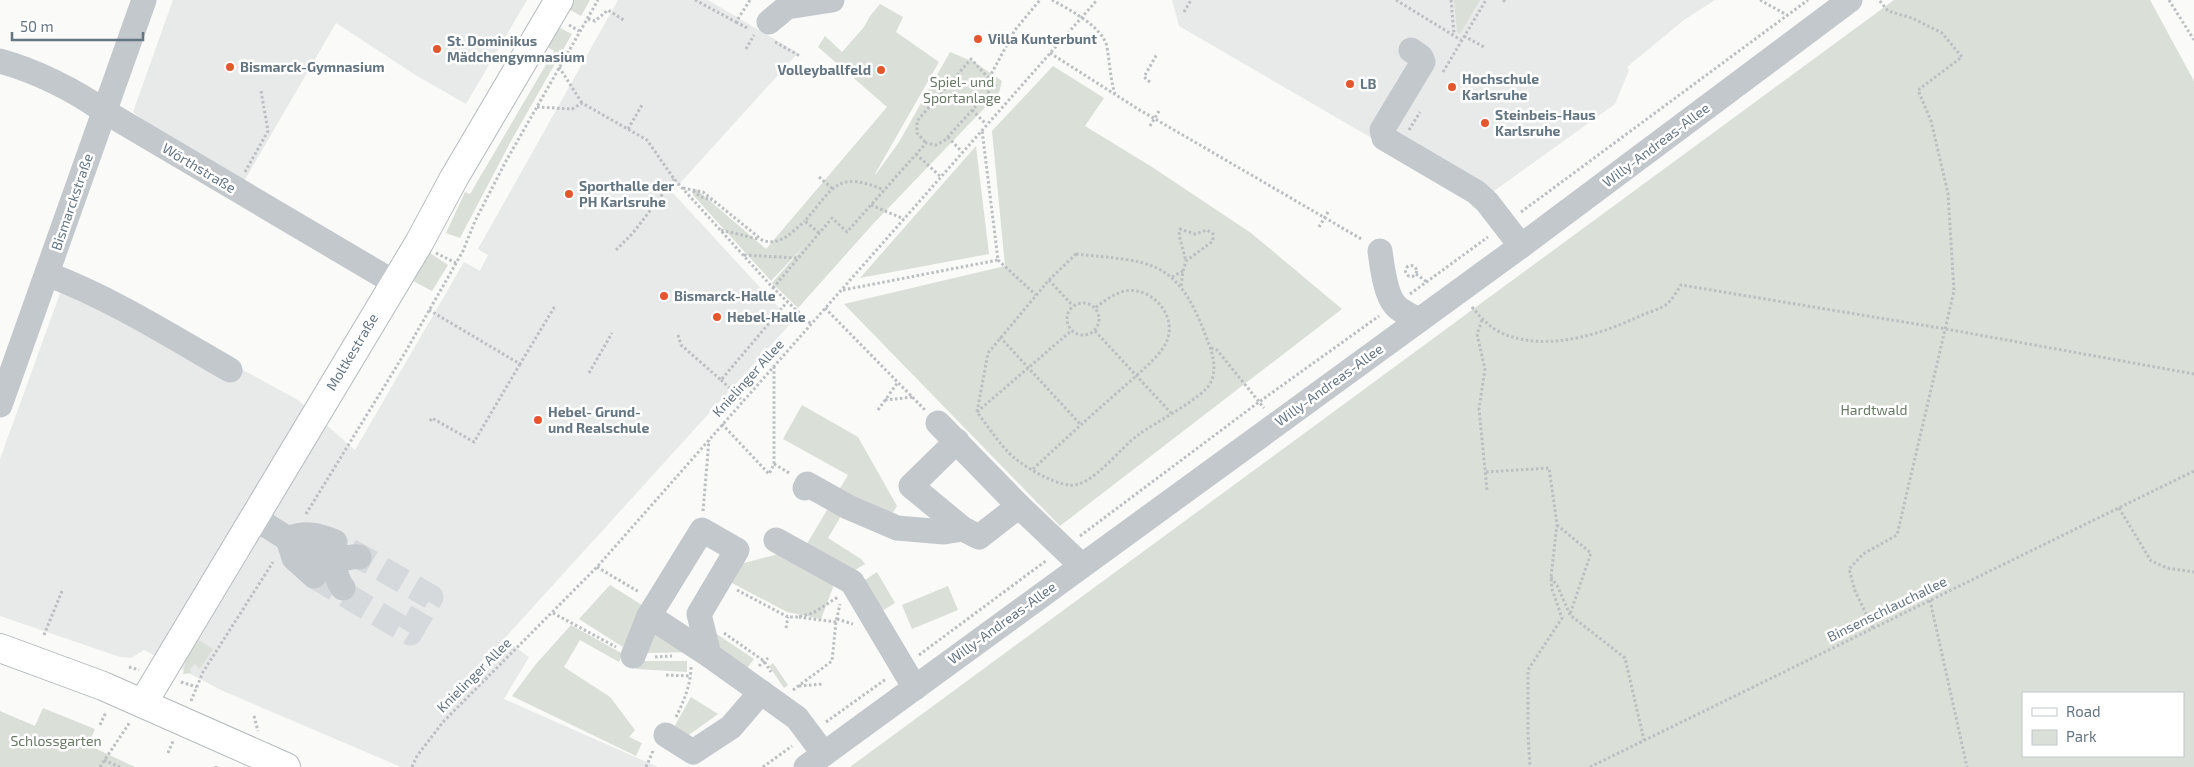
<svg xmlns="http://www.w3.org/2000/svg" width="2194" height="767" viewBox="0 0 2194 767" font-family="'Exo 2',sans-serif">
  <style>
    .built { fill: #e8e9e9 }
    .green { fill: #dadfd7; fill-rule: evenodd }
    .lines { fill: none; stroke-linecap: round; stroke-linejoin: round }
    .minor-tunnel { stroke: #d5d9db; stroke-width: 25; stroke-dasharray: 25 12; stroke-linecap: butt }
    .major-casing { stroke: #b5babe; stroke-width: 30 }
    .path { stroke: #bbbfc2; stroke-width: 3; stroke-dasharray: 2.5 2.5; stroke-linecap: butt }
    .minor { stroke: #c3c8cc; stroke-width: 25 }
    .major { stroke: #fff; stroke-width: 28 }
    .path-bridge { stroke: #bbbfc2; stroke-width: 3; stroke-dasharray: 2.5 2.5; stroke-linecap: butt }
    .poi-dot { fill: #e4572e; stroke: #fff; stroke-width: 2 }
    .labels { text-anchor: middle; stroke-width: 5; stroke-linejoin: round; paint-order: stroke }
    .poi-label { font-size: 14px; font-weight: bold; fill: #657683; stroke: #fff; text-anchor: start }
    .park-label { font-size: 14px; fill: #687a64; stroke: #fff }
    .street-label { font-size: 14px; fill: #657683; stroke: #fff }
  </style>
  <rect width="100%" height="100%" fill="#fafaf8"/>
  <g class="built">
    <polygon points="173,0 527,0 466,104 417,76 336,23 243,183 149,125 133,112"/>
    <polygon points="618,0 708,0 798,53 672,192 792,322 504,639 529,657 504,699 658,767 401,767 223,691 144,650 131,658 120,657 0,616 0,459 67,274 298,400 355,450 464,262 480,271 488,255 478,249"/>
    <polygon points="1172,0 1715,0 1684,20 1627,67 1629,70 1615,104 1480,201 1179,26"/>
  </g>
  <g class="green">
    <polygon points="571,0 590,0 581,16 567,8"/>
    <polygon points="1454,0 1480,0 1460,34 1457,32"/>
    <path d="M1894,0H2150L2194,81V767H850ZM2183,693V756H2023V693Z"/>
    <polygon points="880,4 903,17 896,32 939,62 875,174 876,174 899,142 950,52 974,62 1002,81 999,93 873,224 798,308 772,283 806,244 771,281 693,195 696,189 766,249 887,107 818,47 825,36 842,52 864,27 870,16"/>
    <polygon points="554,25 572,34 511,141 460,238 446,233 465,192 470,194 554,51 544,45"/>
    <polygon points="1053,66 1104,98 1085,126 1152,167 1251,233 1342,309 1060,526 844,304 1005,266 992,131"/>
    <polygon points="976,146 989,254 860,278"/>
    <polygon points="430,253 448,265 432,291 413,281"/>
    <polygon points="802,405 858,437 897,506 881,531 844,511 828,538 861,559 865,564 850,573 805,547 848,475 783,439"/>
    <polygon points="783,553 835,582 821,619 787,612 730,582 740,564"/>
    <polygon points="877,572 895,603 877,614 865,580"/>
    <polygon points="610,585 642,605 623,647 579,619"/>
    <polygon points="948,586 958,610 912,629 902,605"/>
    <polygon points="571,625 623,654 619,662 580,640 564,667 610,697 635,730 629,737 642,743 636,756 512,696 536,664"/>
    <polygon points="652,629 694,652 647,653"/>
    <polygon points="712,631 754,659 744,672 713,652"/>
    <polygon points="197,639 213,649 200,669 195,664 190,669 191,673 183,674 188,650"/>
    <polygon points="641,661 687,661 687,672 636,669"/>
    <polygon points="773,663 788,685 784,688 769,666"/>
    <polygon points="691,697 718,714 686,737 673,729"/>
    <polygon points="43,708 95,729 88,745 135,767 0,767 0,711 35,726"/>
  </g>
  <g class="lines">
    <polyline class="minor-tunnel" points="314,576 410,633 431,597 340,545"/>
    <g class="major-casing">
      <g id="major">
        <polyline points="0,648 103,686 286,767"/>
        <polyline points="143,703 419,243 454,178 559,0"/>
      </g>
    </g>
    <g class="path">
      <polyline points="695,0 736,22 750,0"/>
      <path d="M1052,0C1070,10 1103,27 1107,47C1110,64 1110,78 1115,94"/>
      <polyline points="1396,0 1461,40"/>
      <polyline points="1451,0 1454,34"/>
      <polyline points="1503,0 1506,2"/>
      <polyline points="1760,0 1787,15"/>
      <polyline points="2169,0 2194,40"/>
      <polyline points="1184,12 1191,0"/>
      <polyline points="588,19 595,21 608,10 625,21"/>
      <polyline points="736,22 749,29"/>
      <polyline points="569,25 579,31"/>
      <polyline points="1464,36 1484,47"/>
      <polyline points="775,42 800,56"/>
      <polyline points="746,49 754,35"/>
      <polyline points="1050,53 1138,109 1363,240"/>
      <polyline points="559,67 582,103"/>
      <polyline points="1443,72 1486,0"/>
      <polyline points="989,78 1015,30 1040,0"/>
      <polyline points="1150,82 1144,77 1157,54"/>
      <polyline points="537,107 572,109 582,103 647,140 674,179 773,288 811,324"/>
      <polyline points="972,110 986,124"/>
      <polyline points="628,129 642,105"/>
      <polyline points="1409,130 1420,112"/>
      <polyline points="948,137 962,152"/>
      <polyline points="916,154 941,177"/>
      <polyline points="245,172 268,131 261,91"/>
      <polyline points="819,177 833,189"/>
      <path d="M683,188L703,192L762,240C780,247 792,232 805,221"/>
      <polyline points="693,191 701,197 712,200"/>
      <polyline points="871,205 904,219"/>
      <polyline points="1521,212 1808,0"/>
      <polyline points="721,230 758,239"/>
      <path d="M819,233L805,221C834,187 837,170 884,190"/>
      <polyline points="616,250 633,233 674,179"/>
      <polyline points="436,253 456,263"/>
      <path d="M1076,254C1149,262 1176,257 1205,334C1211,349 1218,366 1211,382C1205,397 1154,423 1138,435C1121,447 1091,488 1070,485C1052,484 1019,464 1007,451C996,439 987,425 977,412L988,353L1049,280Z"/>
      <polyline points="744,255 797,258"/>
      <polyline points="998,260 1036,295"/>
      <circle cx="1411" cy="271" r="5.5"/>
      <polyline points="1183,271 1186,261 1213,241 1213,234 1207,230 1195,234 1180,229 1179,235 1186,261"/>
      <polyline points="1416,274 1427,282"/>
      <polyline points="1172,277 1183,271 1181,287"/>
      <polyline points="1049,280 1073,306"/>
      <polyline points="773,288 832,218 847,232 926,143 936,145 945,140 995,85 971,59 917,121 917,133 926,143"/>
      <polyline points="843,290 998,260 982,130"/>
      <polyline points="1410,294 1488,237"/>
      <circle cx="1083" cy="319" r="16"/>
      <path d="M1472,307C1481,318 1491,329 1504,334C1547,352 1603,334 1642,315C1650,312 1660,309 1667,304C1672,300 1677,291 1681,285L1946,329L2194,374"/>
      <polyline points="825,308 925,410"/>
      <polyline points="429,310 520,364 555,306"/>
      <polyline points="1482,320 1477,334 1485,369 1479,409 1487,490"/>
      <polyline points="1095,331 1171,413"/>
      <polyline points="678,335 681,345 721,380 787,302"/>
      <polyline points="1000,337 1081,425"/>
      <polyline points="1211,348 1217,350 1264,408"/>
      <polyline points="589,373 612,333"/>
      <polyline points="721,380 743,401"/>
      <polyline points="885,400 913,397"/>
      <polyline points="878,410 898,382"/>
      <polyline points="977,412 1071,331"/>
      <polyline points="430,421 432,418 474,442 520,364"/>
      <polyline points="722,424 769,474 774,464 774,366"/>
      <polyline points="774,464 791,474"/>
      <path d="M1033,469C1061,443 1089,417 1118,392C1131,380 1159,358 1166,343C1179,317 1152,286 1125,291C1113,294 1104,301 1095,308"/>
      <polyline points="1486,472 1549,468 1557,524 1551,577 1552,589 1562,618 1528,670 1528,735 1530,767"/>
      <polyline points="2119,508 2151,561 2167,568 2194,572"/>
      <polyline points="703,511 709,440"/>
      <polyline points="306,514 406,351 463,251 475,221 506,161 598,0"/>
      <polyline points="1557,525 1591,553 1570,614"/>
      <polyline points="1080,536 1259,402 1379,316"/>
      <polyline points="597,567 639,592"/>
      <polyline points="1551,577 1558,587 1570,615 1625,658 1644,740"/>
      <polyline points="737,590 788,617 798,617"/>
      <polyline points="1930,600 1967,767"/>
      <polyline points="553,613 616,647"/>
      <polyline points="837,619 853,624"/>
      <polyline points="836,622 798,617 813,613 838,597"/>
      <polyline points="786,628 788,617"/>
      <polyline points="1873,628 1855,591 1849,569 1863,554 1897,535 1954,291 1948,193 1931,121 1918,90 1962,57 1942,33 1912,18 1888,11 1879,0"/>
      <polyline points="724,633 764,661 771,672"/>
      <polyline points="44,635 62,591"/>
      <polyline points="919,655 1047,560"/>
      <polyline points="655,657 672,656"/>
      <polyline points="759,666 768,658"/>
      <polyline points="129,667 139,670"/>
      <polyline points="666,675 691,676"/>
      <polyline points="181,682 197,687"/>
      <polyline points="799,686 823,684"/>
      <polyline points="793,690 832,661 836,622 840,604"/>
      <polyline points="191,701 203,672 273,562"/>
      <polyline points="254,716 258,731"/>
      <path d="M676,717C684,701 691,684 691,666"/>
      <polyline points="826,722 886,679"/>
      <polyline points="100,725 106,712"/>
      <polyline points="168,753 173,741"/>
      <polyline points="104,760 120,767"/>
      <polyline points="100,767 130,722"/>
      <polyline points="216,767 216,766"/>
      <polyline points="412,767 417,756 443,722 597,567 1097,0"/>
      <polyline points="646,767 653,751"/>
      <polyline points="763,767 792,746"/>
      <polyline points="1590,767 2194,471"/>
    </g>
    <g class="minor">
      <polyline points="769,22 787,7 832,0"/>
      <polyline points="1411,50 1421,57 1423,62 1382,130 1384,138 1476,192 1487,202 1521,246"/>
      <path d="M0,61C36,71 74,90 104,111L395,283"/>
      <path d="M1380,251C1382,265 1385,294 1395,305C1401,312 1411,316 1419,320"/>
      <path d="M47,274C111,298 171,336 230,370"/>
      <polyline points="0,405 144,0"/>
      <polyline points="938,423 1019,506 1081,565"/>
      <polyline points="957,441 911,486 963,529 979,537 1019,506"/>
      <polyline points="805,488 807,484 848,507 897,528 944,532 963,529"/>
      <path d="M255,518L288,539L330,561C341,561 348,555 359,557"/>
      <path d="M290,538C306,532 319,535 335,542"/>
      <polyline points="288,539 294,558 314,576"/>
      <polyline points="776,540 852,582 915,688"/>
      <path d="M330,561C336,569 336,580 343,588"/>
      <polyline points="649,616 702,530 737,550 699,614 709,655 797,718 824,754"/>
      <polyline points="633,656 649,616 709,655"/>
      <polyline points="666,735 693,752 731,727 761,692"/>
      <polyline points="806,767 1521,246 1850,0"/>
    </g>
    <use href="#major" class="major"/>
    <g class="path-bridge">
      <polyline points="1150,126 1159,111"/>
      <polyline points="1319,227 1328,212"/>
    </g>
  </g>
  <g class="poi-dot">
    <circle cx="978" cy="39" r="5"/>
    <circle cx="437" cy="49" r="5"/>
    <circle cx="230" cy="67" r="5"/>
    <circle cx="881" cy="70" r="5"/>
    <circle cx="1350" cy="84" r="5"/>
    <circle cx="1452" cy="87" r="5"/>
    <circle cx="1485" cy="123" r="5"/>
    <circle cx="569" cy="194" r="5"/>
    <circle cx="664" cy="296" r="5"/>
    <circle cx="717" cy="317" r="5"/>
    <circle cx="538" cy="420" r="5"/>
  </g>
  <g class="labels">
    <g class="poi-label">
      <text x="988" y="44">Villa Kunterbunt</text>
      <text x="447" y="46">St. Dominikus<tspan x="447" dy="16">Mädchengymnasium</tspan></text>
      <text x="240" y="72">Bismarck-Gymnasium</text>
      <text x="871" y="75" text-anchor="end">Volleyballfeld</text>
      <text x="1462" y="84">Hochschule<tspan x="1462" dy="16">Karlsruhe</tspan></text>
      <text x="1360" y="89">LB</text>
      <text x="1495" y="120">Steinbeis-Haus<tspan x="1495" dy="16">Karlsruhe</tspan></text>
      <text x="579" y="191">Sporthalle der<tspan x="579" dy="16">PH Karlsruhe</tspan></text>
      <text x="674" y="301">Bismarck-Halle</text>
      <text x="727" y="322">Hebel-Halle</text>
      <text x="548" y="417">Hebel- Grund-<tspan x="548" dy="16">und Realschule</tspan></text>
    </g>
    <g class="park-label">
      <text x="962" y="87">Spiel- und<tspan x="962" dy="16">Sportanlage</tspan></text>
      <text x="1874" y="415">Hardtwald</text>
      <text x="56" y="746">Schlossgarten</text>
    </g>
    <g class="street-label">
      <text transform="translate(1656 145) rotate(-37)" y="5">Willy-Andreas-Allee</text>
      <text transform="translate(199 168) rotate(31)" y="5">Wörthstraße</text>
      <text transform="translate(72 202) rotate(-71)" y="5">Bismarckstraße</text>
      <text transform="translate(352 352) rotate(-59)" y="5">Moltkestraße</text>
      <text transform="translate(748 378) rotate(-48)" y="5">Knielinger Allee</text>
      <text transform="translate(1329 385) rotate(-36)" y="5">Willy-Andreas-Allee</text>
      <text transform="translate(1887 609) rotate(-26)" y="5">Binsenschlauchallee</text>
      <text transform="translate(1002 623) rotate(-36)" y="5">Willy-Andreas-Allee</text>
      <text transform="translate(474 675) rotate(-45)" y="5">Knielinger Allee</text>
    </g>
  </g>
  <rect x="2022" y="692" width="162" height="65" fill="#ffffff" stroke="#c1c8cd"/>
  <rect x="2032" y="708" width="25" height="8" fill="#ffffff" stroke="#c1c8cd"/>
  <text x="2066" y="717" font-size="15" fill="#657683">Road</text>
  <rect x="2032" y="730" width="25" height="15" fill="#dadfd7" stroke="#c1c8cd"/>
  <text x="2066" y="742" font-size="15" fill="#657683">Park</text>
  <path d="M12 32v8h131v-8" fill="none" stroke="#657683" stroke-width="2.5"/>
  <text x="20" y="32" font-size="15" fill="#657683" stroke="#ffffff" stroke-width="4" paint-order="stroke">50 m</text>
</svg>
